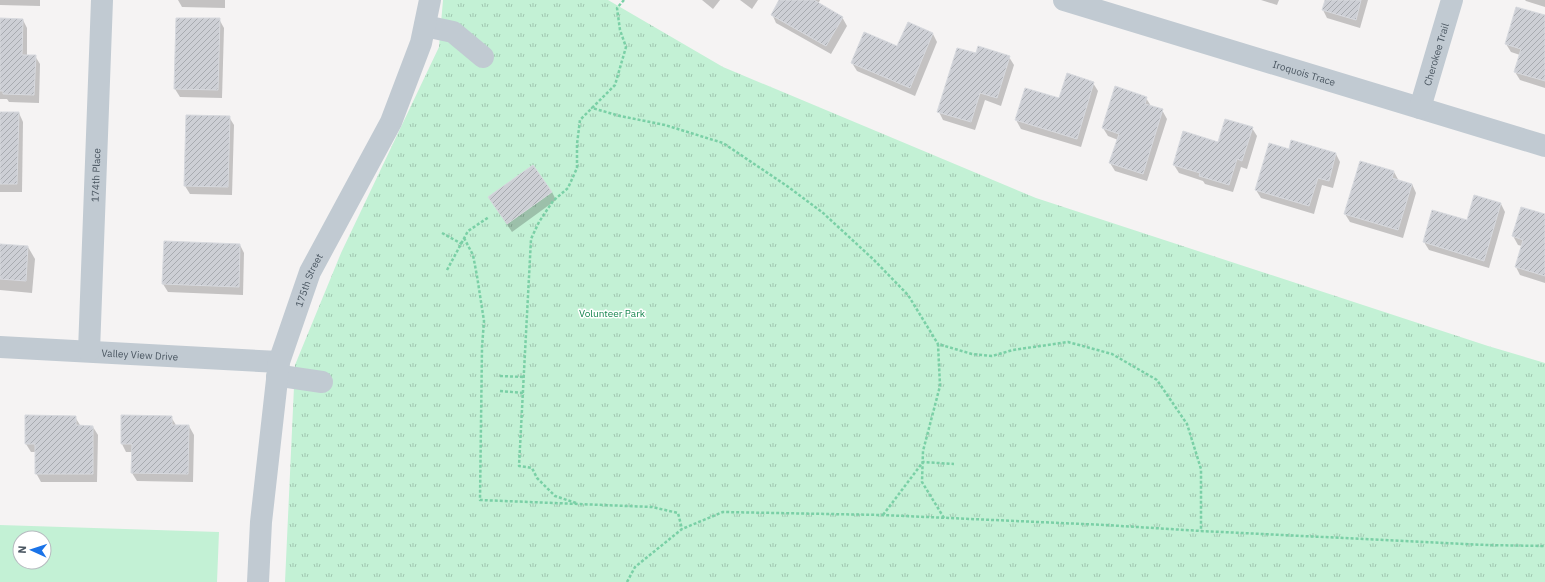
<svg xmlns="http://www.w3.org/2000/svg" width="1545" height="582" viewBox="0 0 1545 582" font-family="'IBM Plex Sans',sans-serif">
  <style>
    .green { fill: #c3f1d5; fill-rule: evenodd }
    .park { fill: url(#park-tufts) }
    .shadow { fill: #0003 }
    .building { fill: url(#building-hatch); stroke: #d7d9de }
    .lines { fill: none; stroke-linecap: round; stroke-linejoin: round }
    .path { stroke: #7ad0a6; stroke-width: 2.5; stroke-dasharray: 3 2; stroke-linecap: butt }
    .minor { stroke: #c1cad2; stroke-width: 22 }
    .labels { text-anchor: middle; stroke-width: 3; stroke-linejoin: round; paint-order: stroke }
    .street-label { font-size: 10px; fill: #4a5661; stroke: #fff }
    .park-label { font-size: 10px; fill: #17864f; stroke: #fff }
  </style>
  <defs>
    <pattern id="park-tufts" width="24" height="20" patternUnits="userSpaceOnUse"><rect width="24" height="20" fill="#c3f1d5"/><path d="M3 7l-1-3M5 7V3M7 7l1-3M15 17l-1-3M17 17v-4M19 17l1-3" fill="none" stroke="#a0c6b0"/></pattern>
    <pattern id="building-hatch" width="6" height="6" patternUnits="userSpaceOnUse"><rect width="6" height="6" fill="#cdcfd5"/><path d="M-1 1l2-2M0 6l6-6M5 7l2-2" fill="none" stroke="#a8abb0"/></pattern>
  </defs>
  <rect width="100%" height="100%" fill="#f5f3f3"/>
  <path class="green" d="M0,525L219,532L217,582H0ZM20,538H44V562H20Z"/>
  <polygon class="park" points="443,0 608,0 723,67 1036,198 1488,346 1545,363 1545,582 285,582 295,365 341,253 439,47"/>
  <g class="shadow">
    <polygon points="0,0 40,0 40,6 0,5"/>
    <polygon points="178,0 225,0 225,8 182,7"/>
    <polygon points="702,0 720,0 713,9"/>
    <polygon points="740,0 758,0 752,9"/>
    <polygon points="780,0 820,0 818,4 842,17 847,26 831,54 776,23 772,14"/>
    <polygon points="1261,0 1279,0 1277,5"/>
    <polygon points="1326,0 1368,0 1360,28 1327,18 1323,10"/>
    <polygon points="1525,0 1545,0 1545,7 1526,1"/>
    <polygon points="1545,16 1545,88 1520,80 1515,72 1520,55 1511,52 1506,44"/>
    <polygon points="0,19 23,20 27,28 27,56 35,56 40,64 39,103 9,102 7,99 0,99"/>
    <polygon points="219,19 224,28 222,98 180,97 175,89"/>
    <polygon points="933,34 937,42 915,96 857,71 852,63"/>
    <polygon points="976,54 1009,57 1014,65 1001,106 985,100 975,130 943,120 939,112"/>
    <polygon points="1093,83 1098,91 1081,147 1021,129 1016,120"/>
    <polygon points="1146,98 1151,106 1162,110 1167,119 1147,181 1115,171 1110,163 1118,140 1108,136 1103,128"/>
    <polygon points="0,113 19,113 23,122 22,192 0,192"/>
    <polygon points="187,116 229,117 234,125 232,195 190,194 185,186"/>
    <polygon points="1252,128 1257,136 1247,169 1241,167 1233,192 1205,184 1203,181 1179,173 1174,165"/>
    <polygon points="1289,150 1336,154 1340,162 1333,188 1322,185 1314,214 1261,198 1256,190"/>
    <polygon points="1361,162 1394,172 1399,181 1412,184 1416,193 1403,238 1350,222 1345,214"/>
    <polygon points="552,192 556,200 512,232 489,198"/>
    <polygon points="1501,204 1505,212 1489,268 1429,250 1424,242"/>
    <polygon points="1545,215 1545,283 1520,275 1516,267 1522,246 1518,245 1513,236"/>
    <polygon points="0,245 28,247 35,259 32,293 0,290"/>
    <polygon points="240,245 244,253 243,295 168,292 163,284"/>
    <polygon points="75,417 80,425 93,427 98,435 97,482 41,482 36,473 36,452 31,452 26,444"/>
    <polygon points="171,417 176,425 189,426 194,435 193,482 137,481 132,473 133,452 126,452 122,444"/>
  </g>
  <g class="building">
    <polygon points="779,0 814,0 843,17 826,46 771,15"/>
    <polygon points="1325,0 1361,0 1356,20 1322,10"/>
    <polygon points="1516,7 1545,15 1545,81 1514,72 1521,49 1505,44"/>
    <polygon points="0,18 23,19 22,55 36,55 34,95 3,94 3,91 0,91"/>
    <polygon points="176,18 220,18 218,90 174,89"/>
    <polygon points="908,22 933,33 910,88 851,63 864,32 897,46"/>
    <polygon points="978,46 1010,56 997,98 980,93 971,122 937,112 957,48 976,53"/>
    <polygon points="1067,73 1094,82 1077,139 1015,120 1025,88 1059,98"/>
    <polygon points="1115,86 1147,97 1145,104 1163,109 1143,174 1109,163 1119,134 1102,128"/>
    <polygon points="0,112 19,112 17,184 0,184"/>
    <polygon points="186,115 230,116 228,187 184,186"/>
    <polygon points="1225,119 1253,127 1242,161 1237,159 1229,185 1199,176 1200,173 1173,165 1183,131 1218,142"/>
    <polygon points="1291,140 1336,153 1329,181 1318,178 1309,206 1255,190 1269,143 1289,149"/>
    <polygon points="1360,161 1394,171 1392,178 1412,184 1398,230 1344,214"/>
    <polygon points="533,165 552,192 507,224 488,197"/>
    <polygon points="1474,195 1501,203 1484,261 1423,242 1432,210 1467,220"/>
    <polygon points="1521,207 1545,214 1545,276 1515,267 1523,240 1512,236"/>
    <polygon points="164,241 240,244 239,287 162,284"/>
    <polygon points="0,244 28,246 26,281 0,279"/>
    <polygon points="25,415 76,416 76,425 93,426 93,474 35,474 35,444 25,444"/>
    <polygon points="121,415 172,416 172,425 189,425 188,474 131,473 132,444 121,444"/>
  </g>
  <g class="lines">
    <g class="path">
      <polyline points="624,0 617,8 620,30 626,47 615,85 592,108 620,116 665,125 723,143 787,186 822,212 873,259 908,295 938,344"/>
      <polyline points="442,233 462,244"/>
      <polyline points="464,238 473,255 477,276 484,321 482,347 480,500 652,507 678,513 682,529"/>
      <polyline points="447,270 468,231 489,217"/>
      <polyline points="500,376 524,377"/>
      <polyline points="500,391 523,393"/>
      <polyline points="576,503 555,496 537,478 532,468 519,466 531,239 539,222 553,201 568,188 577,168 577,144 580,120 592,108"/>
      <polyline points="883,515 923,462 954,464"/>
      <polyline points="944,518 922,482 923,451 940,386 938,344 972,354 992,356 1013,350 1068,342 1112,354 1157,380 1187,424 1201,469 1201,531"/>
      <polyline points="627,582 635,567 682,529 723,512 882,515 1105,525 1201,531 1486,545 1545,546"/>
    </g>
    <g class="minor">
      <path id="s1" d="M1064,0L1545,146"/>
      <polyline points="425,26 453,32 483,57"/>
      <path id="s2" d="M1420,108L1452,0"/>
      <path id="s3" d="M0,347L279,362"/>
      <path id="s4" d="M89,351L102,0"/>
      <polyline points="277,377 288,377 322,382"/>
      <path id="s5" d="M258,582L261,522L279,362L310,272L391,122L421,43L430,0"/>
    </g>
  </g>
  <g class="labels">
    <g class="street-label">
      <text dy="4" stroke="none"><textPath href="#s2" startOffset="56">Cherokee Trail</textPath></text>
      <text dy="4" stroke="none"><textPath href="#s1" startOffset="251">Iroquois Trace</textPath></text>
      <text dy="4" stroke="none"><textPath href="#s4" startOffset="176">174th Place</textPath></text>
      <text dy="4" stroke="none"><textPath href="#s5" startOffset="308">175th Street</textPath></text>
      <text dy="4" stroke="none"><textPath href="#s3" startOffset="140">Valley View Drive</textPath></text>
    </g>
    <g class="park-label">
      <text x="612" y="317">Volunteer Park</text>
    </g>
  </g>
  <g transform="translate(32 550) rotate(273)"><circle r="19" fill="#ffffff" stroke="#b7bbc0"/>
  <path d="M0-3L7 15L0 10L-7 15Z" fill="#1a73e8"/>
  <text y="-6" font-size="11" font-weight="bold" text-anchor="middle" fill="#4a5661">N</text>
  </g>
</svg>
